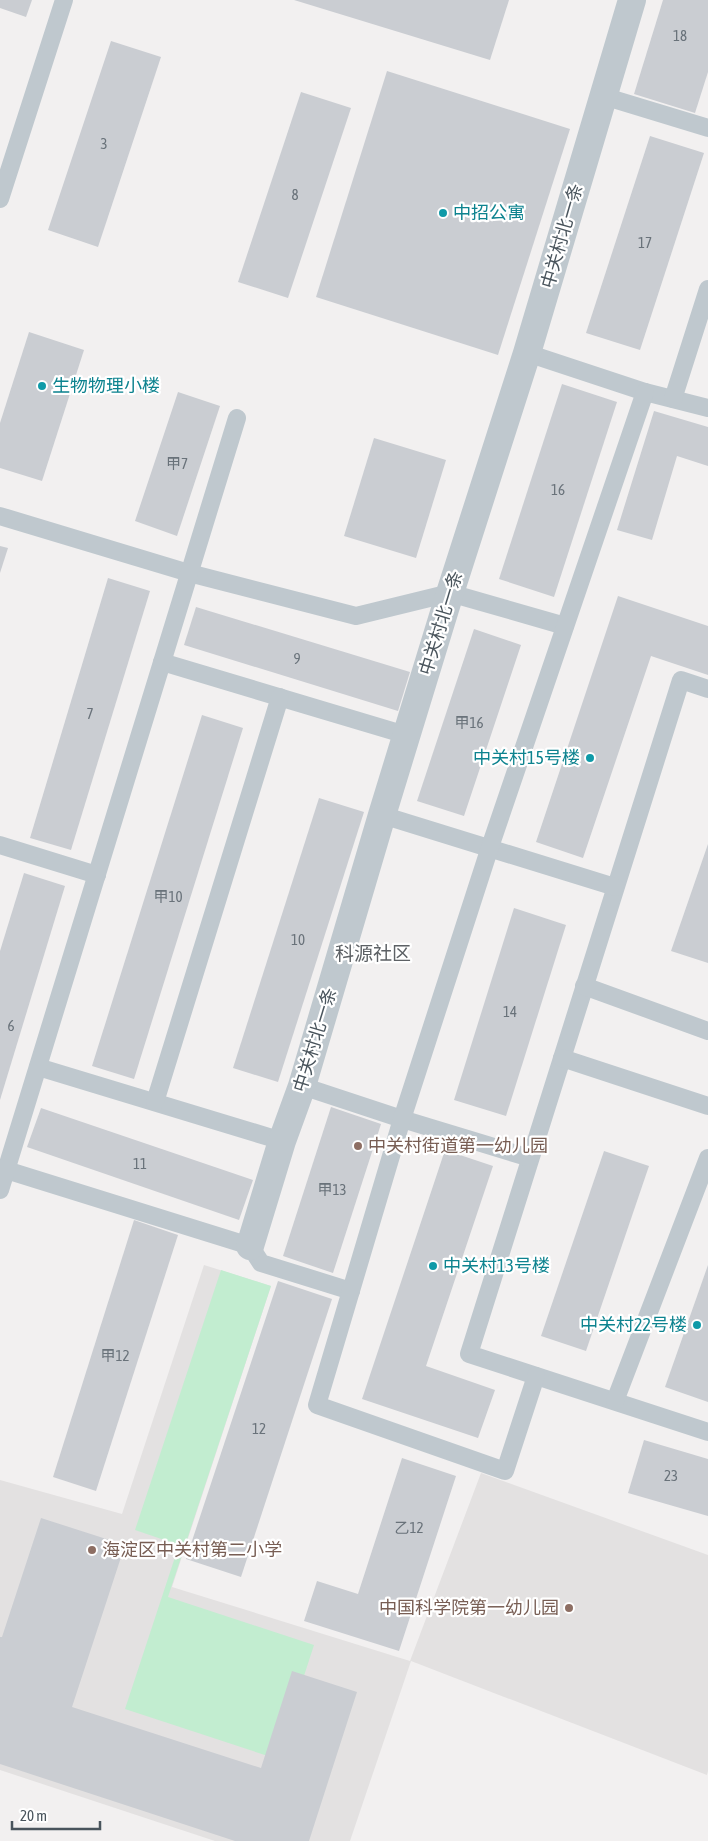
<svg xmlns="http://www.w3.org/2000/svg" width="708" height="1841" viewBox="0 0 708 1841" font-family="'Asap Condensed','Noto Sans SC',sans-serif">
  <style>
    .education { fill: #e3e1e1 }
    .green { fill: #c2edd0 }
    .building { fill: #cacdd2 }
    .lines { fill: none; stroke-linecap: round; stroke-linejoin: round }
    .service { stroke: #bfc8ce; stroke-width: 18 }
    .minor { stroke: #bfc8ce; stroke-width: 28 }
    .culture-dot { fill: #0f9aa8; stroke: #fff; stroke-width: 2 }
    .education-dot { fill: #8d6e63; stroke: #fff; stroke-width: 2 }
    .labels { text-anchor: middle; stroke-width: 4.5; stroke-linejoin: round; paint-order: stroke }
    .number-label { font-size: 15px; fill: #69727a }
    .culture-label { font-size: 18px; fill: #0d838f; stroke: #fff; text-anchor: start }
    .street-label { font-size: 18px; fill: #49545c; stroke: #fff }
    .education-label { font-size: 18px; fill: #785e54; stroke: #fff; text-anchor: start }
    .neighbourhood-label { font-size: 19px; fill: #5d6165; stroke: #fff }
  </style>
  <rect width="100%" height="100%" fill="#f2f0f0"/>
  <polygon class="education" points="204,1265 271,1286 172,1587 410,1661 481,1473 708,1555 708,1771 707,1775 411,1661 350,1841 215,1841 0,1770 0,1480 122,1514"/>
  <polygon class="green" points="221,1270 271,1286 168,1597 314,1645 277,1759 125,1709 179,1545 135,1530"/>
  <g class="building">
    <polygon points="0,0 32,0 26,17 0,8"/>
    <polygon points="294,0 509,0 490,60"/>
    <polygon points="663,0 708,0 708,72 695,113 634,94"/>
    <polygon points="111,41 161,57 98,247 48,230"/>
    <polygon points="387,71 570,129 498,355 316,297"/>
    <polygon points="301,92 351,108 288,298 238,282"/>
    <polygon points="650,136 704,153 640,350 586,333"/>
    <polygon points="29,332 84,350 42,481 0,468 0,423"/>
    <polygon points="562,384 617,402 554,597 499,579"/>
    <polygon points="178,392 220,406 177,536 135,521"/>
    <polygon points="654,411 708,427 708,466 677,456 652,540 617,530"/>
    <polygon points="374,438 446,460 416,558 344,536"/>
    <polygon points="0,546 8,548 0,573"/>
    <polygon points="108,578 150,591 71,850 30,838"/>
    <polygon points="618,596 708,626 708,675 651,656 583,858 536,842"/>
    <polygon points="196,607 410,672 398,711 184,645"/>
    <polygon points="474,629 521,645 464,816 417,801"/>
    <polygon points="202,715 243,728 134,1079 92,1066"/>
    <polygon points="319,798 364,812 278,1082 233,1068"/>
    <polygon points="708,844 708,963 671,951"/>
    <polygon points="24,873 65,886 0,1100 0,951"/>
    <polygon points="514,908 566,925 506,1116 454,1100"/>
    <polygon points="331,1107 381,1124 333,1273 283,1256"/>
    <polygon points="41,1108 253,1180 239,1220 27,1147"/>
    <polygon points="445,1150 493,1166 426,1366 495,1390 478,1438 362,1399"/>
    <polygon points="604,1151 649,1166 586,1351 541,1336"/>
    <polygon points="134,1220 178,1235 96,1491 53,1477"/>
    <polygon points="708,1265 708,1402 665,1387"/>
    <polygon points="278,1281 332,1299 241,1577 186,1559"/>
    <polygon points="644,1440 708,1459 708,1516 628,1493"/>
    <polygon points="402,1458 456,1476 399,1651 304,1621 317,1581 358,1594"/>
    <polygon points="41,1518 125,1545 72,1707 261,1768 292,1671 357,1692 309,1841 235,1841 0,1764 0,1637 2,1637"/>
  </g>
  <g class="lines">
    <g class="service">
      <polyline points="603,96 708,128"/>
      <polyline points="0,199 64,0"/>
      <polyline points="527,353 645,392 708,408"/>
      <polyline points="673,399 708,289"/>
      <polyline points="0,516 189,573 356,616 450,593 565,626"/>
      <polyline points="162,662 406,735"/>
      <polyline points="708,689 681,680 469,1354 708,1432"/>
      <polyline points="382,815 615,887"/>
      <polyline points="0,845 97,875"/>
      <polyline points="584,986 708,1031"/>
      <polyline points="562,1058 708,1106"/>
      <polyline points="38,1067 282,1141"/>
      <polyline points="302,1086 402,1119 530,1158"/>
      <polyline points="155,1102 280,697"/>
      <polyline points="0,1168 250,1246 261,1263 351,1291"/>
      <polyline points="0,1190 237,418"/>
      <polyline points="536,1376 505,1471 317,1405 402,1119 490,847 645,392"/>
      <polyline points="615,1401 708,1158"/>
    </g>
    <polyline class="minor" points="250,1246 282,1141 302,1086 382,815 450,593 527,353 632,0"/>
  </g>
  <g class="culture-dot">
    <circle cx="443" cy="213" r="5"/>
    <circle cx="42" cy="386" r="5"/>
    <circle cx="590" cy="758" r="5"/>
    <circle cx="433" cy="1266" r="5"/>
    <circle cx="697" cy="1325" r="5"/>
  </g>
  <g class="education-dot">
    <circle cx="358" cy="1146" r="5"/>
    <circle cx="92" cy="1550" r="5"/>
    <circle cx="569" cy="1608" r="5"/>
  </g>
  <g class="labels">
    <g class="number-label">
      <text x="680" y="41">18</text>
      <text x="104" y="149">3</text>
      <text x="295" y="200">8</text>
      <text x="645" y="248">17</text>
      <text x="177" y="469">甲7</text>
      <text x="558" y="495">16</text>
      <text x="297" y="664">9</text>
      <text x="90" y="719">7</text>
      <text x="469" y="728">甲16</text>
      <text x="168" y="902">甲10</text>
      <text x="298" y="945">10</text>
      <text x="510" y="1017">14</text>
      <text x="11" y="1031">6</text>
      <text x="140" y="1169">11</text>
      <text x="332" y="1195">甲13</text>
      <text x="115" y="1361">甲12</text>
      <text x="259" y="1434">12</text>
      <text x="671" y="1481">23</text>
      <text x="409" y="1533">乙12</text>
    </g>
    <g class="culture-label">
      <text x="453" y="219">中招公寓</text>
      <text x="52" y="392">生物物理小楼</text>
      <text x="580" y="764" text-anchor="end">中关村15号楼</text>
      <text x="443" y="1272">中关村13号楼</text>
      <text x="687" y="1331" text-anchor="end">中关村22号楼</text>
    </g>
    <g class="street-label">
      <text transform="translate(562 236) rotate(-74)" y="6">中关村北一条</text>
      <text transform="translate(441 623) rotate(-73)" y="6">中关村北一条</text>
      <text transform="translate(315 1040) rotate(-73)" y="6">中关村北一条</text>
    </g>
    <g class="education-label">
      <text x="368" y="1152">中关村街道第一幼儿园</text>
      <text x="102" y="1556">海淀区中关村第二小学</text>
      <text x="559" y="1614" text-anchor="end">中国科学院第一幼儿园</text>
    </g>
    <g class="neighbourhood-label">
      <text x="373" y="960">科源社区</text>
    </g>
  </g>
  <path d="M12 1821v8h88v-8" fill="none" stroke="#49545c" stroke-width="2.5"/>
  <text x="20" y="1821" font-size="15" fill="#49545c" stroke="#ffffff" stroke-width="4" paint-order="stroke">20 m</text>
</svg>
